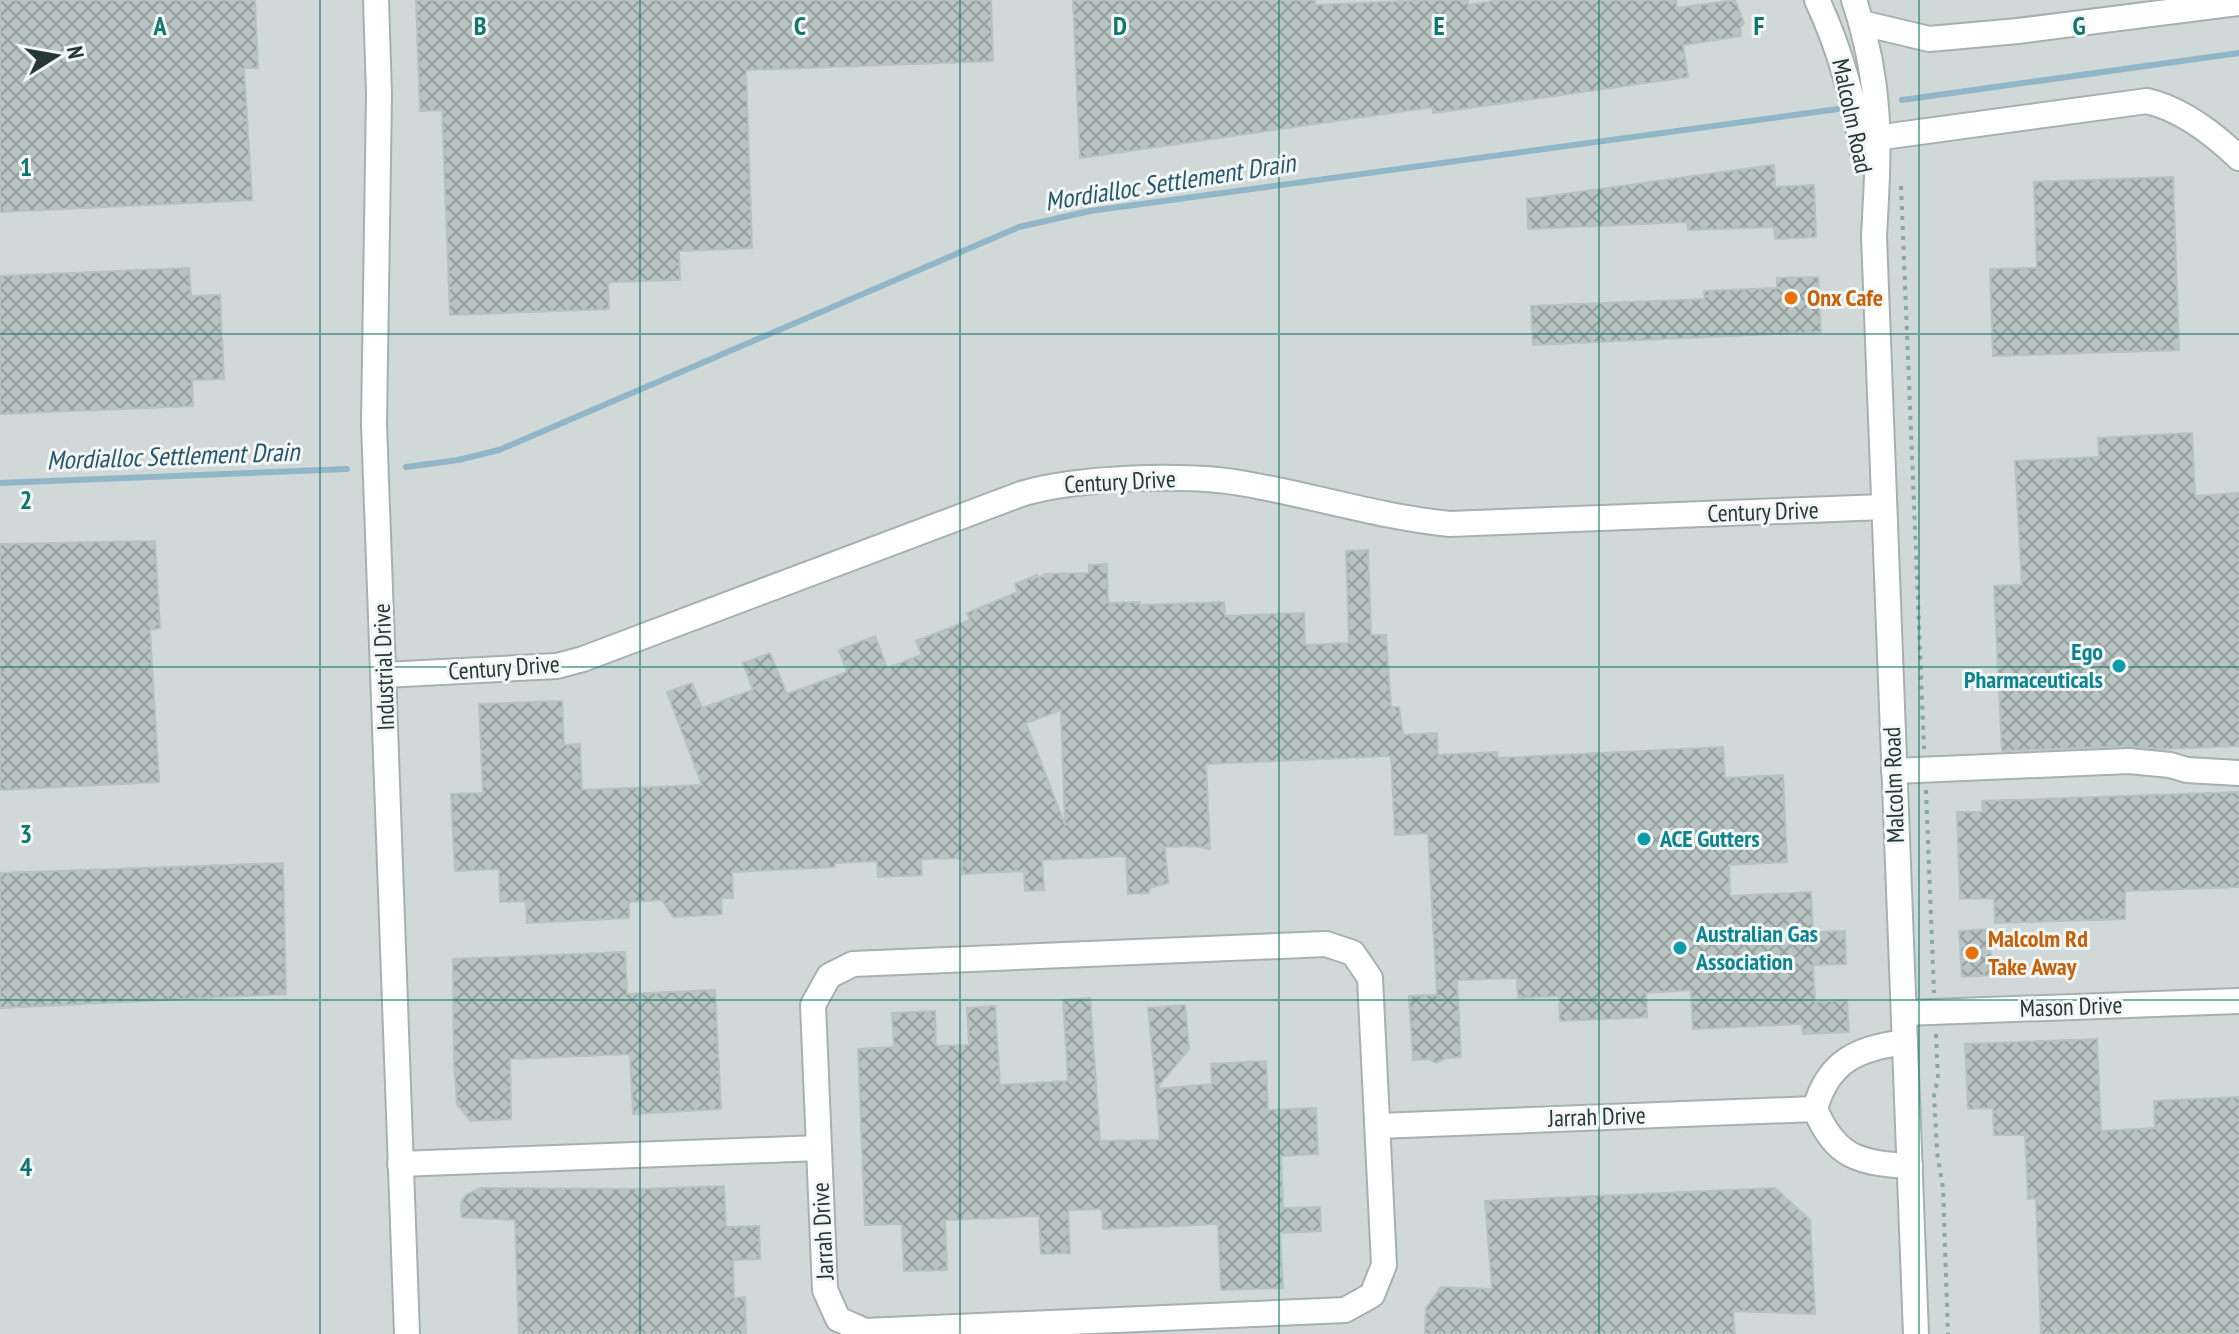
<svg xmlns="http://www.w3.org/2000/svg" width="2239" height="1334" viewBox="0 0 2239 1334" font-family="'PT Sans Narrow',sans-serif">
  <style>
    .built { fill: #d0d9d7 }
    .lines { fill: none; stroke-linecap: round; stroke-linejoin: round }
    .stream { stroke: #90b6c8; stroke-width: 6 }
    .building { fill: url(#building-cross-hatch); stroke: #b5c3bf; stroke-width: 2; fill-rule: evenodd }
    .minor-casing { stroke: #a5b1af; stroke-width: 28 }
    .path { stroke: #86a9a4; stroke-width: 4; stroke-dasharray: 4 6; stroke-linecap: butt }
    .minor { stroke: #fff; stroke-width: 24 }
    .grid { fill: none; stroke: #0f766e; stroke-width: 2; stroke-opacity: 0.55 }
    .food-dot { fill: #e8710a; stroke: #f2f7f5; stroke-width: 3 }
    .culture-dot { fill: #0f9aa8; stroke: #f2f7f5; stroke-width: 3 }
    .labels { text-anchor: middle; stroke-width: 6; stroke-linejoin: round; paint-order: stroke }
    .street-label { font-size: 24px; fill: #243836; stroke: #f2f7f5 }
    .food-label { font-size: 24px; font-weight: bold; fill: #c56008; stroke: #f2f7f5; text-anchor: start }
    .culture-label { font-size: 24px; font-weight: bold; fill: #0d838f; stroke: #f2f7f5; text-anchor: start }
    .water-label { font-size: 26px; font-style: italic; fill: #26556d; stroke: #f2f7f5 }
    .grid-label { font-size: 26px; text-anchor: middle; font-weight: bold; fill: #0f766e; stroke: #f2f7f5; stroke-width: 6; stroke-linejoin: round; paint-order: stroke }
  </style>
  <defs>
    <pattern id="building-cross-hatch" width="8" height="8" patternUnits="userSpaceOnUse" patternTransform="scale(2)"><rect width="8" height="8" fill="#b7c4c1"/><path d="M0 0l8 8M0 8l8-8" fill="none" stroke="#95a09e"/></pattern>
  </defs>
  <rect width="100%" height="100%" fill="#e2eae8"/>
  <rect class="built" x="0" y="0" width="2239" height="1334"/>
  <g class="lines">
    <g class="stream">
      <polyline points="1902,100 2239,53"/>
      <polyline points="406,467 458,460 499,450 1019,227 1090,211 1838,109"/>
      <polyline points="0,483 347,469"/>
    </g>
  </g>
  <g class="building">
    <polygon points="0,0 255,0 258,68 244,68 252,200 0,212"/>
    <polygon points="416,0 991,0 993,61 746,70 752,248 679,251 680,280 608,282 609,309 450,315 442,110 420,111"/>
    <polygon points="1073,0 1315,0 1315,5 1429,0 1468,0 1468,5 1498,0 1676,0 1677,8 1735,0 1744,23 1740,28 1741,36 1683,45 1688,77 1433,113 1433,107 1080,158"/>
    <polygon points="1774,165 1775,187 1814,185 1816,237 1775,239 1774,227 1688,230 1687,222 1528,229 1527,199"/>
    <polygon points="2173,177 2179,350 1993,356 1990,269 2037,268 2034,182"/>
    <polygon points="189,268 191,296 220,295 224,379 192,380 193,406 0,414 0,276"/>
    <polygon points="1818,277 1821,332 1533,345 1531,306 1705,299 1704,291 1777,288 1777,278"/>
    <polygon points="2192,433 2195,496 2239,493 2239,746 2162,749 2128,746 2002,751 1994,586 2022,585 2015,461 2099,457 2098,438"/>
    <polygon points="155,541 160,628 150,630 159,782 0,790 0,544"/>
    <path d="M1368,550L1371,635H1386L1391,707H1399L1403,735L1437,733L1438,755L1497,752L1498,758L1723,747L1725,778L1783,775L1787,862L1729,865L1730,896L1811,892L1813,932L1845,931L1846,964L1813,965L1815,1002L1847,1000L1849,1032L1803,1034L1802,1024L1693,1029L1691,990L1646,993L1647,1017L1560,1021L1559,996L1518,998L1517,978L1457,980L1461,1057L1446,1058L1436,1063L1428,1059L1413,1060L1409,996L1437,995L1428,833L1395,835L1391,756L1206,764L1210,849L1194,846L1165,847L1168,883L1149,888V893L1128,894L1126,856L1042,860L1044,890L1025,891L1024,871L962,874V858L921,859L922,875L878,877L877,861L835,863V867L732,872L733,898H721L722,914L673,917L662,900L629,902V918L527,923L526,901L500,902L499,869L455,871L451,794L483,793L479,704L562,701L564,745L580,744L582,790L702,785L667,692L692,683L702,708L753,690L743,663L770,653L787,694L847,672L839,650L875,636L887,668L922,655L916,641L970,620L967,613L1018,592L1015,584L1037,575L1038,578L1046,574L1089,573V565L1107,564L1108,603L1140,602V605L1224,602L1225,616L1304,613L1305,645L1349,643L1346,551ZM1061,710L1065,825L1026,723Z"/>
    <polygon points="2239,792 2239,887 2125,891 2125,919 1995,923 1994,898 1960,899 1957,812 1983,812 1982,801"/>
    <polygon points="283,863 286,994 0,1008 0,873"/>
    <polygon points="1989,929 1992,975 1962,977 1959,931"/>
    <polygon points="625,952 627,994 715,990 721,1109 633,1114 630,1054 510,1059 511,1119 471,1121 457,1104 454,1063 453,959"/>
    <polygon points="1090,998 1100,1141 1160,1140 1156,1089 1212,1084 1211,1064 1266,1061 1268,1110 1316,1108 1318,1154 1281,1156 1283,1208 1320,1207 1321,1231 1280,1233 1283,1288 1221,1290 1218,1224 1103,1229 1102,1209 1068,1210 1070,1253 1041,1254 1039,1216 945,1220 947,1270 904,1271 902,1224 865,1225 858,1049 894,1047 892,1013 935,1011 936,1046 969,1045 967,1008 995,1006 1000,1085 1068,1081 1063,1000"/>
    <polygon points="1185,1005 1189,1049 1156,1089 1148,1008"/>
    <polygon points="2097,1039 2101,1131 2155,1128 2154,1101 2239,1097 2239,1333 2041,1334 2036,1198 2028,1199 2025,1135 1994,1135 1993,1108 1968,1109 1965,1044"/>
    <polygon points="724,1186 726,1227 759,1226 760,1259 733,1260 734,1298 745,1297 746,1334 519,1334 515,1220 462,1217 461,1203 466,1195 480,1188 640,1189"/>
    <polygon points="1775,1188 1810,1220 1815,1314 1733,1311 1735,1334 1425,1334 1426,1308 1441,1287 1492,1289 1485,1201"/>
  </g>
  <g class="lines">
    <g class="minor-casing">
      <g id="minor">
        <polyline points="376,0 379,94 374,424 407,1334"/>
        <path d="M1817,0C1840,49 1854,100 1863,154"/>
        <path d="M1854,0C1883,87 1879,147 1874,236L1916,1334"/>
        <polyline points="1862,23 1929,39 2018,31 2239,3"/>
        <path d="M1861,140L2147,101C2181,109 2214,134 2239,158"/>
        <path d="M384,675L557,666L583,659L1021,494C1078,477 1187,473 1246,484C1315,496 1380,517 1450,524L1883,507"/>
        <polyline points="1894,771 2129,761 2170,765 2187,770 2239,773"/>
        <polygon points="1326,944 1353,953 1370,978 1384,1265 1372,1295 1345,1310 865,1331 838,1319 825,1290 813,1005 829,976 853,964"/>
        <polyline points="1904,1013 2239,1001"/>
        <path d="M1905,1042C1858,1048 1828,1061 1815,1109C1836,1158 1859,1163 1910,1166"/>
        <polyline points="1378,1126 1815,1109"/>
        <polyline points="400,1164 819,1148"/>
      </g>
    </g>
    <g class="path">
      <polyline points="1901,186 1924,749"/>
      <polyline points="1926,790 1934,993"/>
      <polyline points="1936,1034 1938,1079 1934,1095 1937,1152 1943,1188 1948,1334"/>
    </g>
    <use href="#minor" class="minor"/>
  </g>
  <path class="grid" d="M320,0V1334M640,0V1334M960,0V1334M1279,0V1334M1599,0V1334M1919,0V1334M0,334H2239M0,667H2239M0,1000H2239"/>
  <g class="food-dot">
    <circle cx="1791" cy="298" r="8"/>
    <circle cx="1972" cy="953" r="8"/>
  </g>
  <g class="culture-dot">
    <circle cx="2119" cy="666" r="8"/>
    <circle cx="1644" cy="839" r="8"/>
    <circle cx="1680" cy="948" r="8"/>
  </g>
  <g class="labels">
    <g class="street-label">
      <text transform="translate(1852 116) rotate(78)" y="8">Malcolm Road</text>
      <text transform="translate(1120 482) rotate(-3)" y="8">Century Drive</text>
      <text transform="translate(1763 512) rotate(-2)" y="8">Century Drive</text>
      <text transform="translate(384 667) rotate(-92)" y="8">Industrial Drive</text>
      <text transform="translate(504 668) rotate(-4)" y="8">Century Drive</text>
      <text transform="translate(1894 785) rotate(-92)" y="8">Malcolm Road</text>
      <text transform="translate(2071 1007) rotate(-2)" y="8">Mason Drive</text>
      <text transform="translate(1597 1117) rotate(-2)" y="8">Jarrah Drive</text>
      <text transform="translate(823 1231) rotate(-93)" y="8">Jarrah Drive</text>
    </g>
    <g class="food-label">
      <text x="1807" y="306">Onx Cafe</text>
      <text x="1988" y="947">Malcolm Rd<tspan x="1988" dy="28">Take Away</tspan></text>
    </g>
    <g class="culture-label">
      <text x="2103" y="660" text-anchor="end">Ego<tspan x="2103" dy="28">Pharmaceuticals</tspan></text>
      <text x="1660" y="847">ACE Gutters</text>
      <text x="1696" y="942">Australian Gas<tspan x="1696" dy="28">Association</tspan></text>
    </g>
    <g class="water-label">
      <text transform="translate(1170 182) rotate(-9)" y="9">Mordialloc Settlement Drain</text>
      <text transform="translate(173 456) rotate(-2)" y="9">Mordialloc Settlement Drain</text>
    </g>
  </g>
  <g class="grid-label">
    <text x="160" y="35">A</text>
    <text x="480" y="35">B</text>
    <text x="800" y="35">C</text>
    <text x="1120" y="35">D</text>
    <text x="1439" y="35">E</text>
    <text x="1759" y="35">F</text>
    <text x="2079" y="35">G</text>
    <text x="26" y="176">1</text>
    <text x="26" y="509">2</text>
    <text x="26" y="843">3</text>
    <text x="26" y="1176">4</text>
  </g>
  <g transform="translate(56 56) rotate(79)" stroke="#f2f7f5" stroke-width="6" paint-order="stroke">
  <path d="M0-6L14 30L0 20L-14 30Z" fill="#243836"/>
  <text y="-12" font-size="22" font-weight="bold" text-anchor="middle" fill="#243836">N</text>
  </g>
</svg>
